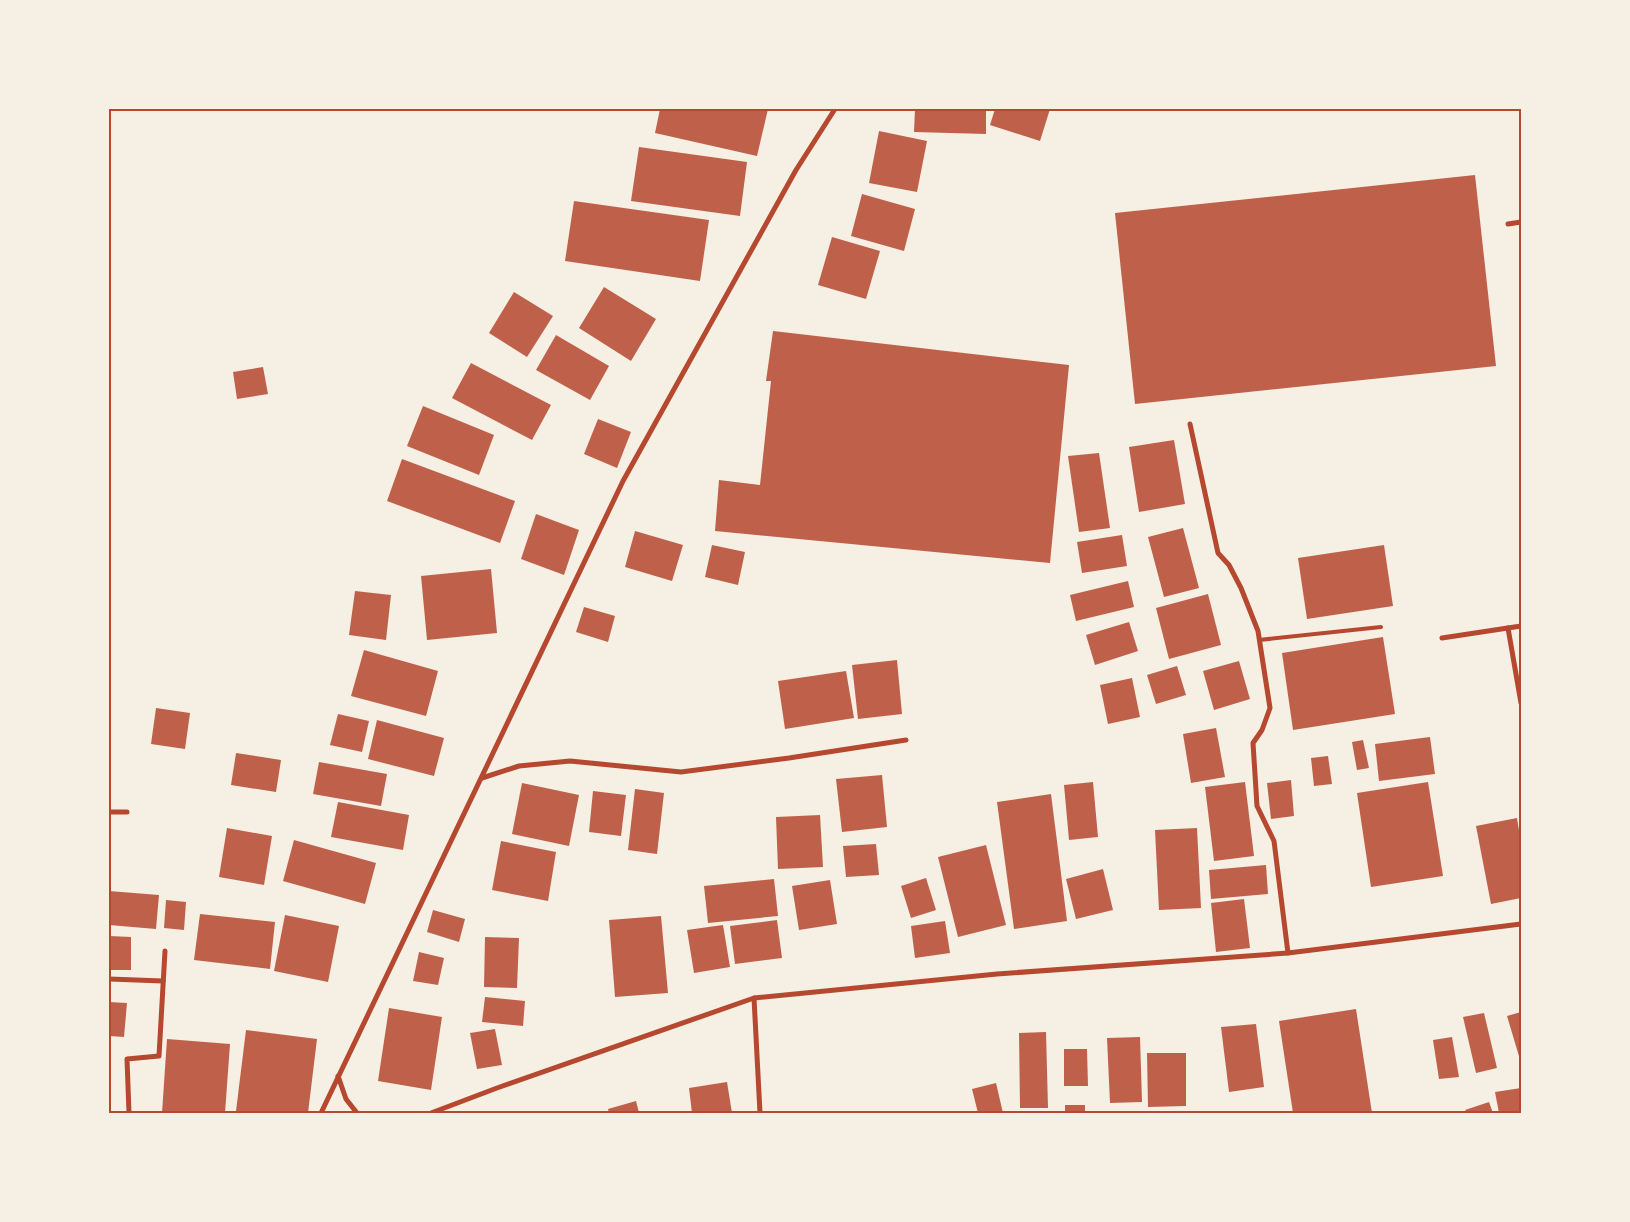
<svg xmlns="http://www.w3.org/2000/svg" width="1630" height="1222" viewBox="0 0 1630 1222" font-family="Lato,sans-serif">
  <style>
    .building { fill: #bf614a }
    .lines { fill: none; stroke-linecap: round; stroke-linejoin: round }
    .service { stroke: #b5482f; stroke-width: 4 }
    .minor { stroke: #b5482f; stroke-width: 5 }
    .neatline { fill: none; stroke: #b5482f; stroke-width: 2 }
  </style>
  <rect width="100%" height="100%" fill="#f6efe4"/>
  <g class="building">
    <polygon points="660,109 768,109 757,156 655,133"/>
    <polygon points="915,109 986,109 986,134 914,132"/>
    <polygon points="995,109 1050,109 1040,141 990,125"/>
    <polygon points="879,131 927,141 917,192 869,183"/>
    <polygon points="639,147 747,162 740,216 631,201"/>
    <polygon points="1475,175 1496,366 1135,404 1115,213"/>
    <polygon points="862,194 915,209 904,251 851,236"/>
    <polygon points="574,201 709,220 700,281 565,261"/>
    <polygon points="832,237 880,251 866,299 818,285"/>
    <polygon points="604,287 656,319 631,361 579,328"/>
    <polygon points="514,292 553,316 527,357 489,333"/>
    <polygon points="773,331 1069,365 1050,563 715,531 719,480 760,485 771,381 766,381"/>
    <polygon points="556,335 609,366 590,400 536,370"/>
    <polygon points="471,363 551,405 532,440 452,398"/>
    <polygon points="263,367 268,394 237,399 233,372"/>
    <polygon points="423,406 494,435 479,475 407,446"/>
    <polygon points="598,419 631,432 617,468 584,454"/>
    <polygon points="1174,440 1185,504 1139,512 1129,447"/>
    <polygon points="1099,453 1110,528 1079,532 1068,456"/>
    <polygon points="402,459 515,501 500,543 387,501"/>
    <polygon points="536,514 579,530 564,575 521,559"/>
    <polygon points="1183,528 1199,588 1164,597 1148,537"/>
    <polygon points="635,531 683,545 672,581 625,567"/>
    <polygon points="1122,535 1127,566 1082,573 1077,542"/>
    <polygon points="712,545 745,552 738,585 705,577"/>
    <polygon points="1384,545 1393,606 1307,619 1298,558"/>
    <polygon points="491,569 497,633 427,640 421,576"/>
    <polygon points="1128,581 1134,607 1076,621 1070,595"/>
    <polygon points="355,591 391,595 386,640 349,635"/>
    <polygon points="1208,594 1221,645 1169,659 1156,608"/>
    <polygon points="584,607 615,616 608,642 576,632"/>
    <polygon points="1129,622 1138,651 1095,665 1086,635"/>
    <polygon points="1383,637 1395,714 1293,730 1282,653"/>
    <polygon points="364,650 438,671 426,716 351,696"/>
    <polygon points="897,660 902,714 858,719 852,665"/>
    <polygon points="1239,661 1250,699 1214,710 1203,671"/>
    <polygon points="1177,666 1186,695 1156,704 1147,675"/>
    <polygon points="846,671 854,718 785,729 778,681"/>
    <polygon points="1132,678 1140,717 1108,724 1100,685"/>
    <polygon points="156,708 190,713 185,749 151,744"/>
    <polygon points="338,714 369,721 362,752 330,745"/>
    <polygon points="377,720 444,738 434,776 368,759"/>
    <polygon points="1216,728 1225,777 1191,783 1183,734"/>
    <polygon points="1430,737 1435,774 1379,781 1375,744"/>
    <polygon points="1363,740 1369,768 1357,770 1352,742"/>
    <polygon points="236,753 281,760 276,792 231,785"/>
    <polygon points="1328,756 1332,784 1314,786 1311,758"/>
    <polygon points="319,762 387,774 381,806 313,794"/>
    <polygon points="882,775 887,827 842,832 836,779"/>
    <polygon points="1291,780 1294,816 1271,819 1267,783"/>
    <polygon points="1093,782 1098,837 1069,840 1064,785"/>
    <polygon points="1245,782 1254,856 1214,861 1205,787"/>
    <polygon points="1428,782 1443,876 1371,887 1357,793"/>
    <polygon points="522,783 579,795 569,846 512,834"/>
    <polygon points="635,789 664,793 657,854 628,850"/>
    <polygon points="593,791 626,795 621,836 589,832"/>
    <polygon points="1051,794 1067,921 1014,929 997,802"/>
    <polygon points="338,802 409,815 403,850 331,837"/>
    <polygon points="820,815 823,867 778,869 776,817"/>
    <polygon points="1517,818 1521,843 1521,898 1491,904 1476,826"/>
    <polygon points="227,828 272,836 264,885 219,877"/>
    <polygon points="1197,828 1201,908 1159,910 1155,830"/>
    <polygon points="294,840 376,863 365,904 283,881"/>
    <polygon points="501,841 556,852 548,901 492,890"/>
    <polygon points="876,844 879,875 846,877 843,846"/>
    <polygon points="986,845 1006,925 958,937 938,857"/>
    <polygon points="1266,865 1268,894 1211,899 1209,870"/>
    <polygon points="1103,869 1113,910 1076,919 1066,879"/>
    <polygon points="926,878 936,910 911,918 901,886"/>
    <polygon points="774,879 778,916 708,923 704,886"/>
    <polygon points="830,880 837,924 799,930 792,886"/>
    <polygon points="109,891 159,895 156,929 109,925"/>
    <polygon points="1244,899 1250,948 1216,952 1211,903"/>
    <polygon points="166,900 186,902 184,930 164,928"/>
    <polygon points="433,910 465,919 459,942 427,932"/>
    <polygon points="200,914 275,922 270,969 194,960"/>
    <polygon points="285,915 339,926 328,982 274,971"/>
    <polygon points="661,916 668,993 615,997 609,920"/>
    <polygon points="777,920 782,958 735,964 730,926"/>
    <polygon points="945,921 950,953 915,958 911,926"/>
    <polygon points="723,925 730,967 694,973 687,930"/>
    <polygon points="109,936 131,937 131,970 109,970"/>
    <polygon points="485,937 519,938 517,988 484,987"/>
    <polygon points="419,952 444,958 438,985 413,981"/>
    <polygon points="485,997 525,1001 523,1026 482,1022"/>
    <polygon points="109,1002 127,1003 124,1037 109,1036"/>
    <polygon points="389,1008 442,1017 431,1090 378,1081"/>
    <polygon points="1356,1009 1372,1113 1293,1113 1279,1021"/>
    <polygon points="1521,1012 1521,1063 1507,1016"/>
    <polygon points="1484,1013 1497,1068 1476,1073 1463,1017"/>
    <polygon points="1256,1024 1264,1087 1229,1092 1221,1027"/>
    <polygon points="495,1029 502,1065 477,1069 470,1033"/>
    <polygon points="246,1030 317,1039 308,1113 236,1111"/>
    <polygon points="1046,1032 1048,1108 1020,1108 1019,1033"/>
    <polygon points="1140,1037 1142,1102 1110,1103 1107,1038"/>
    <polygon points="1452,1037 1459,1077 1439,1079 1433,1040"/>
    <polygon points="167,1039 230,1044 225,1113 162,1113"/>
    <polygon points="1064,1049 1087,1049 1088,1086 1064,1086"/>
    <polygon points="1147,1053 1186,1053 1186,1106 1148,1107"/>
    <polygon points="727,1082 732,1113 692,1113 689,1088"/>
    <polygon points="996,1083 1003,1113 978,1113 972,1089"/>
    <polygon points="1521,1088 1521,1113 1499,1113 1495,1092"/>
    <polygon points="636,1101 639,1113 609,1113 608,1109"/>
    <polygon points="1489,1102 1493,1113 1467,1113 1465,1110"/>
    <rect x="1065" y="1105" width="20" height="8"/>
  </g>
  <g class="lines">
    <polyline class="service" points="1259,640 1381,627"/>
    <g class="minor">
      <polyline points="1508,224 1521,222"/>
      <polyline points="1190,424 1218,553 1229,565 1241,588 1258,631 1270,708 1262,730 1253,743 1257,806 1274,841 1288,953"/>
      <polyline points="1508,628 1521,703"/>
      <polyline points="1442,638 1521,626"/>
      <polyline points="482,778 519,766 570,761 681,772 789,758 906,740"/>
      <polyline points="109,812 127,812"/>
      <polyline points="109,979 163,981"/>
      <polyline points="754,998 760,1113"/>
      <polyline points="338,1076 346,1099 357,1113"/>
      <polyline points="129,1113 127,1059 159,1056 165,951"/>
      <polyline points="321,1113 623,481 796,170 835,109"/>
      <polyline points="431,1113 497,1088 754,998 997,974 1288,953 1521,924"/>
    </g>
  </g>
  <rect width="1630" height="1222" fill="none" stroke="#f6efe4" stroke-width="220"/>
  <rect x="110" y="110" width="1410" height="1002" class="neatline"/>
</svg>
